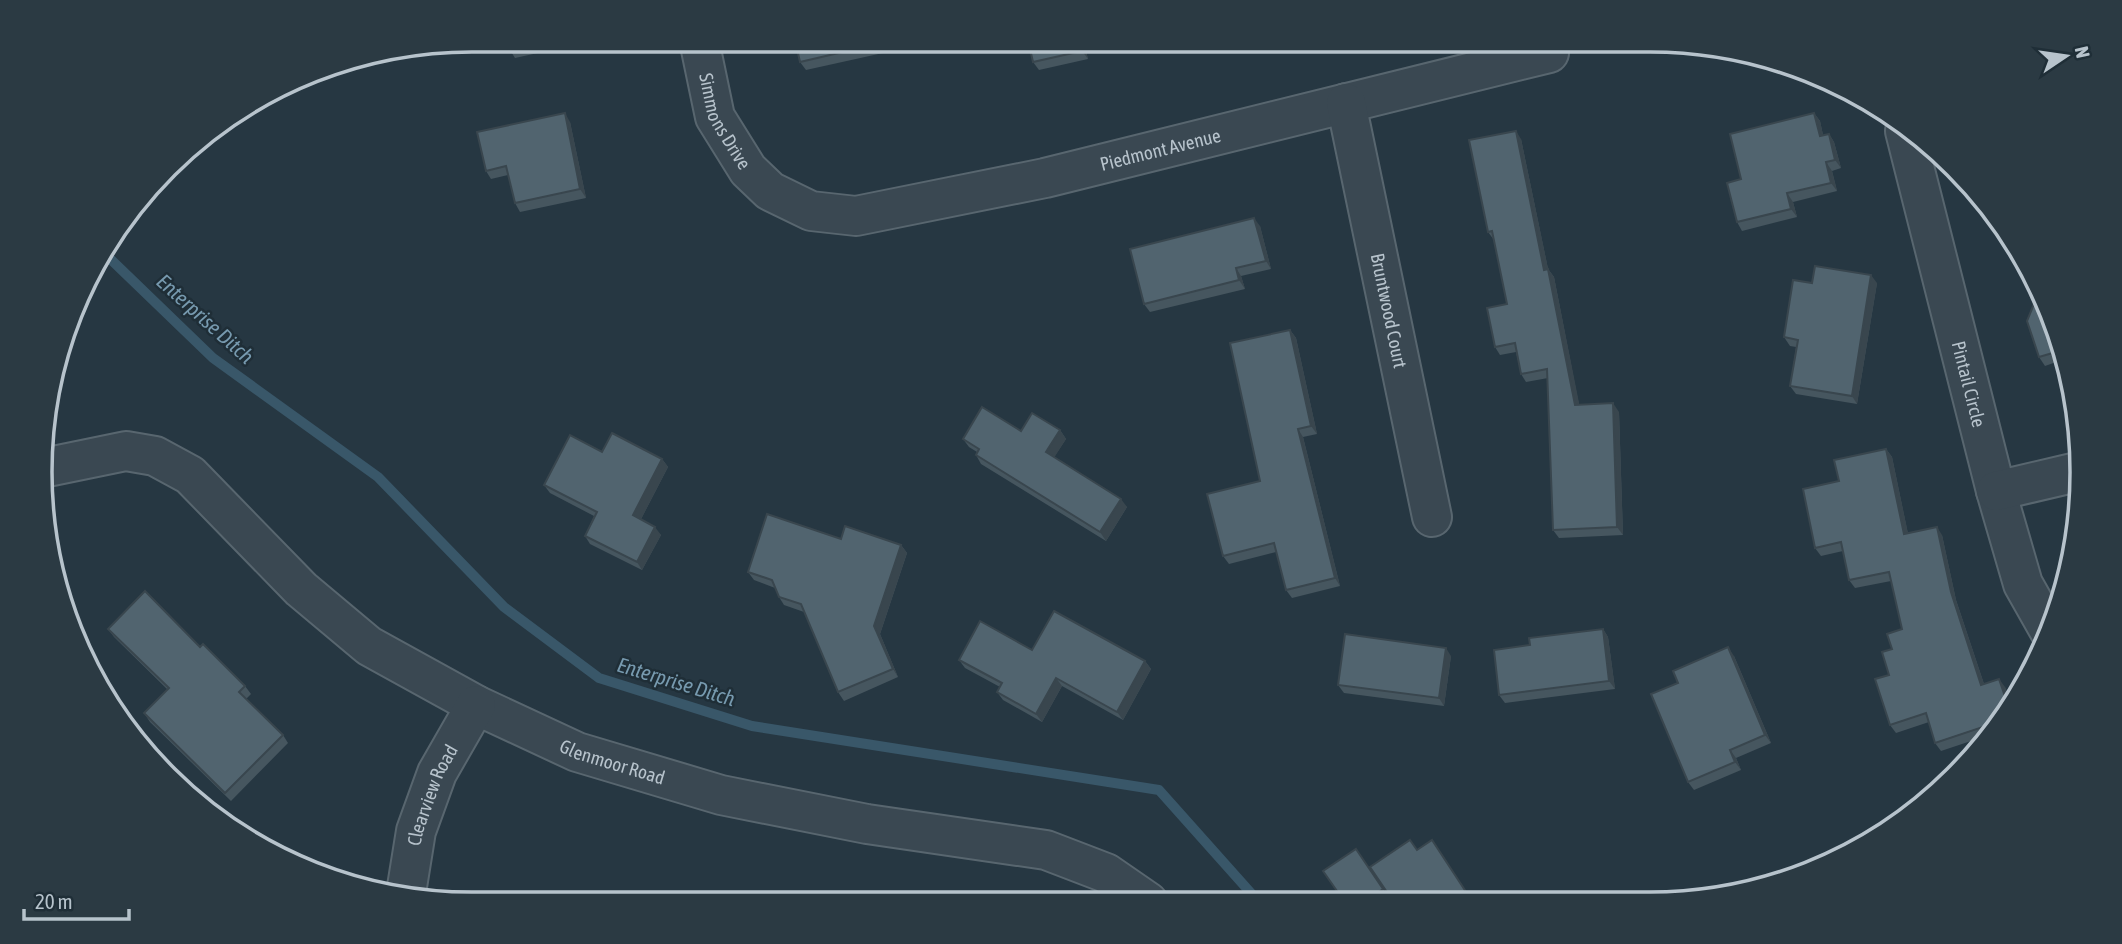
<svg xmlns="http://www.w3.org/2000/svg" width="2122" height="944" viewBox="0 0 2122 944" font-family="'Asap Condensed',sans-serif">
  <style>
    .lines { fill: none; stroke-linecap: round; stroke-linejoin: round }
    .stream { stroke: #395769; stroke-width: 10 }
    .minor-casing { stroke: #58666f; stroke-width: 42 }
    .minor { stroke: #3a4852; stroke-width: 38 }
    .wall { fill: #46565f }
    .shaded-wall { fill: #39464e }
    .building { fill: #51646f; stroke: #39464e; stroke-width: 2 }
    .labels { text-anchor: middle; stroke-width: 5; stroke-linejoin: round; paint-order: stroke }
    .street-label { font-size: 19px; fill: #b7c3cc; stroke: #1f2e37 }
    .water-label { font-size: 21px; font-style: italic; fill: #779aaf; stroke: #1f2e37 }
    .rim { fill: none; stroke: #b7c3cc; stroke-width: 3.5 }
  </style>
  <rect width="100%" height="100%" fill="#263742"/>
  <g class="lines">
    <polyline class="stream" points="102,251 213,358 378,477 504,607 599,678 752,726 1159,790 1258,901"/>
    <g class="minor-casing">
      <g id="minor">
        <path id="s1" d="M699,40L715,117L748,170L770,191L811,211L856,216L1045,178L1549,53"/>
        <path id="s2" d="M1346,103L1432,517"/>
        <path id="s3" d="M1905,131L1996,491L2023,584L2049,630"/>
        <path id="s4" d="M48,467L126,451L155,456L190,475L301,589L369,646L476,705L577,752L721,795L867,824L1046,850L1106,873L1148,902"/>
        <polyline points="1996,491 2077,472"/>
        <path id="s5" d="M406,893L416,831L437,773L476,705"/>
      </g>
    </g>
    <use href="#minor" class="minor"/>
  </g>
  <g class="wall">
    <polygon points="507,40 597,40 515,58 510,50"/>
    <polygon points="795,40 890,40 892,51 806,70 800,62"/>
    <polygon points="1028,40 1083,40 1088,59 1039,70 1033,62"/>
    <polygon points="1814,113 1820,121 1823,135 1829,134 1834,142 1841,168 1832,171 1837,191 1793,202 1797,217 1742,231 1737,222 1741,179"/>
    <polygon points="570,122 586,198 520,212 515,203 508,175 491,179 486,171"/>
    <polygon points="1521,139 1548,269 1554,277 1579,405 1619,412 1623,535 1559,538 1553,530 1548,378 1526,382 1521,374 1516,352 1500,355 1495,347 1507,304 1494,240 1488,232"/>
    <polygon points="1260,226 1271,269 1241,276 1245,289 1150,312 1144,304"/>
    <polygon points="1812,283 1877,283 1857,404 1796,394 1790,386 1796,347 1790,346 1784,337"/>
    <polygon points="2040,289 2059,361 2045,366 2039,357"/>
    <polygon points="1290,330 1296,338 1317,434 1303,437 1340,586 1292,598 1286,590 1276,552 1229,564 1223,556 1260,481"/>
    <polygon points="1060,430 1066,439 1054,457 1127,507 1106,541 981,464 976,455 977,452 969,447 963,439 1021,431"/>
    <polygon points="1886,449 1892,457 1908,534 1942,535 1956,600 1984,684 2005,687 2011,707 2009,712 1989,735 1941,751 1935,743 1929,722 1896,733 1890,725 1889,675 1892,649 1902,629 1891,581 1855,588 1849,580 1843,551 1821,556 1815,548 1839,481"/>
    <polygon points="602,452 662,459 668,467 641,519 661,535 642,570 590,544 585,536 594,516 550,493 544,485"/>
    <polygon points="841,539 901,545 907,553 880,634 898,677 844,701 838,692 804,612 784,605 779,597 775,588 754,580 748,572"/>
    <polygon points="108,629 200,647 245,686 251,694 246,699 283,735 288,743 231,801 150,722 144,713 168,690 114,637"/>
    <polygon points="1603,629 1608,637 1615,689 1505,703 1499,695 1530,645"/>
    <polygon points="1032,650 1145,661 1151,669 1123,720 1062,686 1042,722 1003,700 997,692 1000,687 965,668 959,660"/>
    <polygon points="1451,656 1444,706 1344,693 1338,685"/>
    <polygon points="1734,656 1771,743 1736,758 1741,770 1694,790 1688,782 1678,683"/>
    <polygon points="1356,849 1389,898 1384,901 1344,901"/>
  </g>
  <g class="shaded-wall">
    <polygon points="886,40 890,40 892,51 886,42"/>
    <polygon points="1079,40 1083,40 1088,59 1082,51"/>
    <polygon points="565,113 570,122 586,198 580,189"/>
    <polygon points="1814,113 1820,121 1825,144 1820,136"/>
    <polygon points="1516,131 1521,139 1550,278 1544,270"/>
    <polygon points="1829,134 1834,142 1841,168 1835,160"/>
    <polygon points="1826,162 1832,171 1837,191 1831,183"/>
    <polygon points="1787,193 1793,202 1797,217 1791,209"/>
    <polygon points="1254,218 1260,226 1271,269 1266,261"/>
    <polygon points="1236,268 1241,276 1245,289 1239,280"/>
    <polygon points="1548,269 1554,277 1581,413 1575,405"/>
    <polygon points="1871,275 1877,283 1857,404 1852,396"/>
    <polygon points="1290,330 1296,338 1317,434 1311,426"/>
    <polygon points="1613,403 1619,412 1623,535 1617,527"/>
    <polygon points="1298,429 1303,437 1340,586 1335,578"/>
    <polygon points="1060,430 1066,439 1052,461 1046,452"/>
    <polygon points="1886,449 1892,457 1910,543 1904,534"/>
    <polygon points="662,459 668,467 639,523 633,515"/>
    <polygon points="1121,499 1127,507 1106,541 1100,532"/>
    <polygon points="655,527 661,535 642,570 637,562"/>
    <polygon points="1937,527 1942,535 1956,600 1987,693 1981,685 1951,592"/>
    <polygon points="901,545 907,553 880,634 898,677 893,669 874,626"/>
    <polygon points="1603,629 1608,637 1615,689 1609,681"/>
    <polygon points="1728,647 1734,656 1771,743 1765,735"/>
    <polygon points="1446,648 1451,656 1444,706 1439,698"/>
    <polygon points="1145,661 1151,669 1123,720 1117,712"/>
    <polygon points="1056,678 1062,686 1042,722 1036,714"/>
    <polygon points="1999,679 2005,687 2011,707 2010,711"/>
    <polygon points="1730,750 1736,758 1741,770 1735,762"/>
  </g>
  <g class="building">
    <polygon points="507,40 554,40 510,50"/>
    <polygon points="795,40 886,40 886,42 800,62"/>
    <polygon points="1028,40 1079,40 1082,51 1033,62"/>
    <polygon points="565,113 580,189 515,203 506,166 486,171 477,132"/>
    <polygon points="1814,113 1820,136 1829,134 1835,160 1826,162 1831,183 1787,193 1791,209 1737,222 1727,183 1741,179 1730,134"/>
    <polygon points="1516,131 1544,270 1548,269 1575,405 1613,403 1617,527 1553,530 1547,369 1521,374 1515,343 1495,347 1487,308 1507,304 1492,231 1488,232 1469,140"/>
    <polygon points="1254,218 1266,261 1236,268 1239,280 1144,304 1130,249"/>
    <polygon points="1815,266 1871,275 1852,396 1790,386 1798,340 1784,337 1793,280 1812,283"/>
    <polygon points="2040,289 2056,352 2039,357 2027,321"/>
    <polygon points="1290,330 1311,426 1298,429 1335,578 1286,590 1274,543 1223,556 1207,494 1260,481 1230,343"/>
    <polygon points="982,407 1021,431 1032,413 1060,430 1046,452 1121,499 1100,532 976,455 979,449 963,439"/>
    <polygon points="612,433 662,459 633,515 655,527 637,562 585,536 597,512 544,485 570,435 602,452"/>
    <polygon points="1886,449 1904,534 1937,527 1951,592 1981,685 1999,679 2010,711 2001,721 1935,743 1926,713 1890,725 1875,679 1889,675 1882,652 1892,649 1887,634 1902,629 1889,572 1849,580 1841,542 1815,548 1803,489 1839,481 1834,460"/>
    <polygon points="767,514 841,539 845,526 901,545 874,626 893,669 838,692 801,604 779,597 772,580 748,572"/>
    <polygon points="145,591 200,647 203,644 245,686 239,692 283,735 225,793 144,713 169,688 108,629"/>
    <polygon points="1054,611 1145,661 1117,712 1056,678 1036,714 997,692 1002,683 959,660 980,621 1032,650"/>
    <polygon points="1603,629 1609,681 1499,695 1494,650 1530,645 1529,638"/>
    <polygon points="1345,634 1446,648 1439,698 1338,685"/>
    <polygon points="1728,647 1765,735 1730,750 1735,762 1688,782 1651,694 1678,683 1673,671"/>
    <polygon points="1410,840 1417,850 1432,840 1472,901 1393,901 1370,867"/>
    <polygon points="1356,849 1383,889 1367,901 1344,901 1323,871"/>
  </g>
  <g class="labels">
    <g class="street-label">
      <text dy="7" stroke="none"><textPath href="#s1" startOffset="86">Simmons Drive</textPath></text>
      <text dy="7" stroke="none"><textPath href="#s1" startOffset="574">Piedmont Avenue</textPath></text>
      <text dy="7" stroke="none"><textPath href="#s2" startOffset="212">Bruntwood Court</textPath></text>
      <text dy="7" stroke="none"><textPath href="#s3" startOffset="261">Pintail Circle</textPath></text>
      <text dy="7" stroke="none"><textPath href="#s4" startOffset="667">Glenmoor Road</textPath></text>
      <text dy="7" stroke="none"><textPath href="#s5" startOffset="102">Clearview Road</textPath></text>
    </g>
    <g class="water-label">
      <text transform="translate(205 319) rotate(42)" y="7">Enterprise Ditch</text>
      <text transform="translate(676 682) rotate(17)" y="7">Enterprise Ditch</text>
    </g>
  </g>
  <path d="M0 0H2122V944H0ZM472 52H1650A420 420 0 0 1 2070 472V472A420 420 0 0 1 1650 892H472A420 420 0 0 1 52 472V472A420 420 0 0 1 472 52Z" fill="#2b3a43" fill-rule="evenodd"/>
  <path class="rim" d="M472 52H1650A420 420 0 0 1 2070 472V472A420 420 0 0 1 1650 892H472A420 420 0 0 1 52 472V472A420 420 0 0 1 472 52Z"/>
  <g transform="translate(2066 56) rotate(77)" stroke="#1f2e37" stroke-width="5" paint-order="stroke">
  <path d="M0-5L12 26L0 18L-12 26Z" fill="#b7c3cc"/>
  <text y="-10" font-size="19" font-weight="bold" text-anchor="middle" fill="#b7c3cc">N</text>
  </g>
  <path d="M24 909v10h105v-10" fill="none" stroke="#b7c3cc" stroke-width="3.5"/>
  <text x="35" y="909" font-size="21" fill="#b7c3cc" stroke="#1f2e37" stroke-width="5" paint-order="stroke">20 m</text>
</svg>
